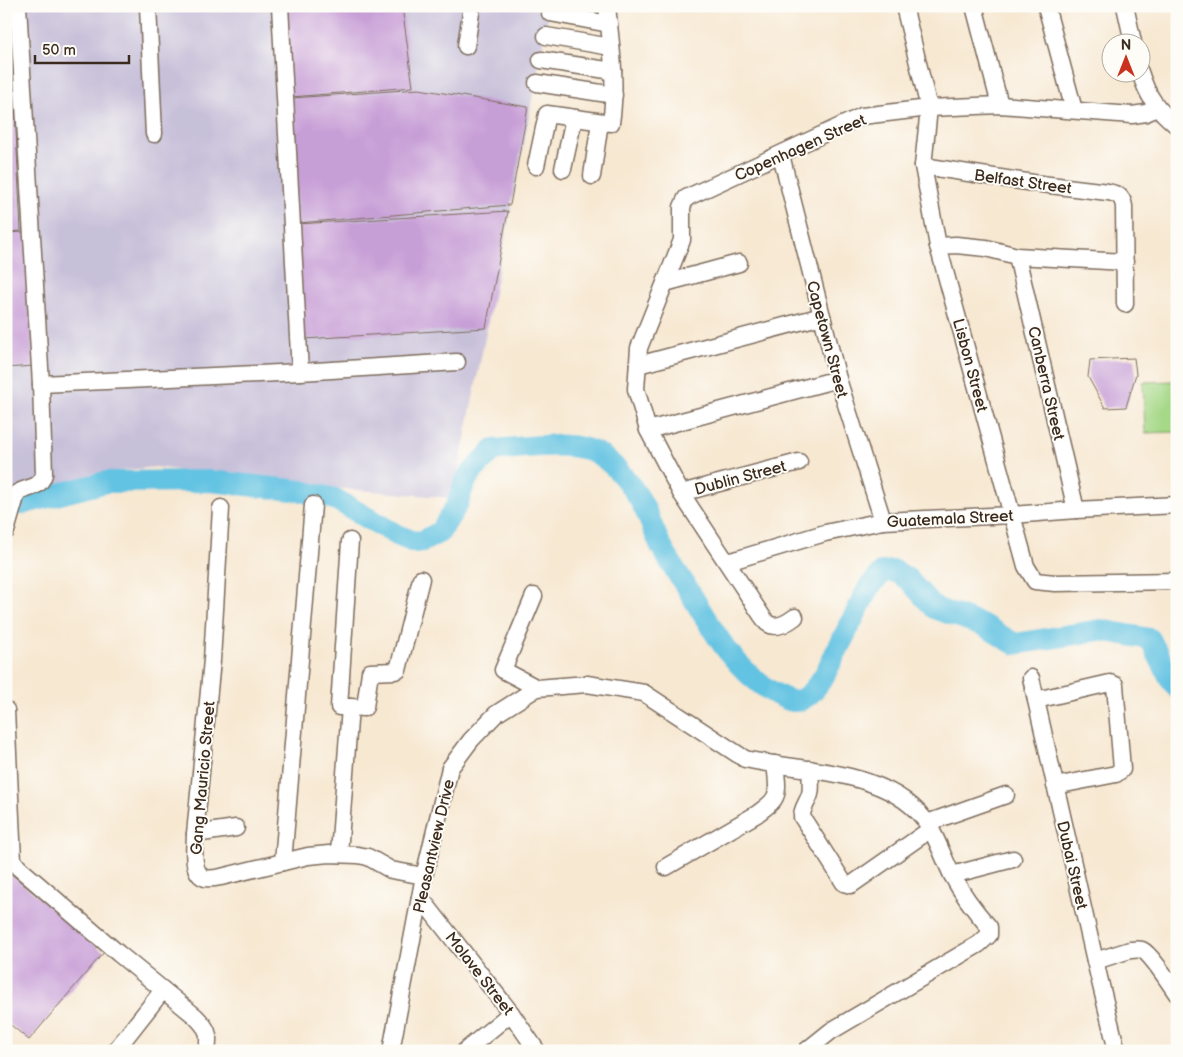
<svg xmlns="http://www.w3.org/2000/svg" width="1183" height="1057" viewBox="0 0 1183 1057" font-family="'Balsamiq Sans',sans-serif">
  <style>
    .industrial { fill: #c7c0d9 }
    .green { fill: #a5d887; stroke: #708152 }
    .lines { fill: none; stroke-linecap: round; stroke-linejoin: round }
    .river { stroke: #64c3e2; stroke-width: 22 }
    .building { fill: #c79fd7 }
    .minor-casing { stroke: #7d6c5d; stroke-width: 19 }
    .minor { stroke: #fff; stroke-width: 16 }
    .labels { text-anchor: middle; stroke-width: 4; stroke-linejoin: round; paint-order: stroke }
    .street-label { font-size: 16px; fill: #3b2a1e; stroke: #fdfcf7 }
  </style>
  <rect width="100%" height="100%" fill="#fdfcf7"/>
  <filter id="ink" filterUnits="userSpaceOnUse"><feTurbulence type="fractalNoise" baseFrequency=".02" numOctaves="2"/><feDisplacementMap in="SourceGraphic" scale="10" xChannelSelector="R" yChannelSelector="G"/><feConvolveMatrix kernelMatrix="1 2 1 2 8 2 1 2 1" color-interpolation-filters="sRGB"/></filter>
  <filter id="wash" filterUnits="userSpaceOnUse"><feTurbulence type="fractalNoise" baseFrequency=".0096" numOctaves="4" result="noise"/><feDisplacementMap in="SourceGraphic" scale="20" xChannelSelector="R" yChannelSelector="G"/><feGaussianBlur stdDeviation="1.12" result="paint"/><feColorMatrix in="noise" values="0 0 0 0 0 0 0 0 0 0 0 0 0 0 0 0 0 1.4 0 .05"/><feComposite in="paint" operator="in"/></filter>
  <g filter="url(#wash)">
    <rect width="100%" height="100%" fill="#f7e8d2"/>
    <polygon class="industrial" points="6,6 550,6 519,168 453,498 275,483 156,467 96,473 6,499"/>
    <polygon class="green" points="1175,381 1177,432 1145,433 1143,382"/>
    <g class="lines">
      <path class="river" d="M21,504L106,482L210,481L301,491L335,499L397,535L414,542L423,541L440,532L457,505L463,487L469,475L493,450C522,448 573,439 598,454C615,464 628,481 639,498C648,513 653,530 661,546C669,561 679,576 689,591C712,629 733,668 772,692C778,695 786,700 793,701C807,702 817,686 824,676L869,587L883,572L895,571L908,579L934,608L983,625L1015,644L1100,630L1150,639L1171,680L1177,688"/>
    </g>
    <g id="blocks">
      <g class="building">
        <polygon points="6,6 10,6 15,110 6,110"/>
        <polygon points="286,6 402,6 413,87 291,97"/>
        <polygon points="419,89 528,107 510,205 298,223 292,98"/>
        <polygon points="15,112 21,231 6,232 6,113"/>
        <polygon points="508,211 486,328 304,339 298,224"/>
        <polygon points="25,232 33,366 6,368 6,233"/>
        <polygon points="1134,358 1136,374 1126,407 1105,408 1088,377 1090,360"/>
        <polygon points="9,872 104,952 29,1040 6,1021 6,875"/>
      </g>
    </g>
  </g>
  <g filter="url(#ink)">
    <use href="#blocks" fill-opacity="0" stroke="#7d6c5d" stroke-width="1"/>
    <g class="lines">
      <g class="minor-casing">
        <g id="minor">
          <polyline points="148,6 154,134"/>
          <polyline points="280,6 300,372"/>
          <polyline points="904,6 929,108 923,166 938,246 1026,566 1035,581 1055,583 1177,581"/>
          <polyline points="974,6 1000,105"/>
          <polyline points="1046,6 1074,110"/>
          <polyline points="1125,6 1133,42"/>
          <polyline points="550,13 609,24"/>
          <polyline points="546,36 611,47"/>
          <polyline points="466,46 472,6"/>
          <polyline points="541,60 613,71"/>
          <path d="M1140,72C1148,98 1157,109 1177,126"/>
          <polyline points="537,83 614,95"/>
          <polyline points="781,155 838,379 883,521"/>
          <path d="M536,166L547,114L611,123C617,84 611,45 607,6"/>
          <path d="M923,166L1033,183L1108,192C1118,194 1122,196 1124,206L1125,304"/>
          <polyline points="563,169 574,118"/>
          <polyline points="592,176 600,122"/>
          <polyline points="938,246 956,245 986,248 1017,256 1125,262"/>
          <polyline points="1017,256 1076,510"/>
          <polyline points="665,283 739,263"/>
          <polyline points="638,365 822,316"/>
          <polyline points="41,384 300,372 457,362"/>
          <polyline points="648,430 838,379"/>
          <polyline points="681,493 799,462"/>
          <path d="M221,508L212,660L195,834C195,846 190,873 205,878C210,879 216,878 221,877L308,856L329,854L358,855L368,857L391,870L424,876"/>
          <path d="M6,531L17,493C29,486 40,489 44,474L41,384L18,6"/>
          <polyline points="728,562 825,533 883,521 1012,515 1076,510 1177,505"/>
          <polyline points="534,596 503,670 537,688"/>
          <path d="M795,617C787,623 776,630 767,623C765,621 764,618 762,616L681,493L648,430L636,389L639,348L682,240V207L686,198L862,116L929,108L1000,105L1132,115L1146,113L1157,108"/>
          <polyline points="1031,678 1095,961 1117,1051"/>
          <polyline points="1036,700 1110,683 1115,685 1122,769 1116,774 1055,786"/>
          <polyline points="350,707 364,708 365,707 370,672 395,671 398,670 421,579"/>
          <path d="M6,710L13,861L19,868L119,954L195,1016C208,1029 210,1033 207,1051"/>
          <path d="M810,769C810,777 812,786 810,794C808,802 801,809 802,817L844,883L851,885L931,829"/>
          <polyline points="927,823 1006,795"/>
          <polyline points="195,834 236,828"/>
          <polyline points="339,854 350,707 339,707 350,541"/>
          <polyline points="283,862 313,505"/>
          <path d="M666,867L757,814C763,809 772,804 775,797C779,790 776,773 775,764"/>
          <polyline points="952,875 1013,859"/>
          <polyline points="420,897 511,1013 537,1051"/>
          <path d="M1095,961L1130,950C1134,950 1138,949 1142,950C1151,954 1170,984 1177,994"/>
          <polyline points="115,1051 163,990"/>
          <path d="M391,1051L424,876L450,768L471,740L496,714L537,688L587,684L644,693L745,759C805,772 893,769 929,826C938,841 944,859 952,875C962,894 975,911 989,927V935L979,944L831,1031L806,1051"/>
          <polyline points="465,1051 511,1013"/>
        </g>
      </g>
      <use href="#minor" class="minor"/>
    </g>
  </g>
  <g class="labels">
    <g class="street-label">
      <text transform="translate(800 147) rotate(-24)" y="6">Copenhagen Street</text>
      <text transform="translate(1023 181) rotate(8)" y="6">Belfast Street</text>
      <text transform="translate(828 339) rotate(75)" y="6">Capetown Street</text>
      <text transform="translate(971 365) rotate(75)" y="6">Lisbon Street</text>
      <text transform="translate(1047 383) rotate(77)" y="6">Canberra Street</text>
      <text transform="translate(740 477) rotate(-15)" y="6">Dublin Street</text>
      <text transform="translate(950 518) rotate(-3)" y="6">Guatemala Street</text>
      <text transform="translate(202 778) rotate(-85)" y="6">Gang Mauricio Street</text>
      <text transform="translate(433 846) rotate(-77)" y="6">Pleasantview Drive</text>
      <text transform="translate(1073 865) rotate(77)" y="6">Dubai Street</text>
      <text transform="translate(480 973) rotate(52)" y="6">Molave Street</text>
    </g>
  </g>
  <rect width="1183" height="1057" fill="none" stroke="#fdfcf7" stroke-width="25"/>
  <g transform="translate(1126 58)"><circle r="24" fill="#fdfcf7" stroke="#afa8a0"/>
  <path d="M0-4L9 19L0 12L-9 19Z" fill="#c8321e"/>
  <text y="-8" font-size="14" font-weight="bold" text-anchor="middle" fill="#3b2a1e">N</text>
  </g>
  <path d="M35 55v8h94v-8" fill="none" stroke="#3b2a1e" stroke-width="2.5"/>
  <text x="42" y="55" font-size="15" fill="#3b2a1e" stroke="#fdfcf7" stroke-width="4" paint-order="stroke">50 m</text>
</svg>
